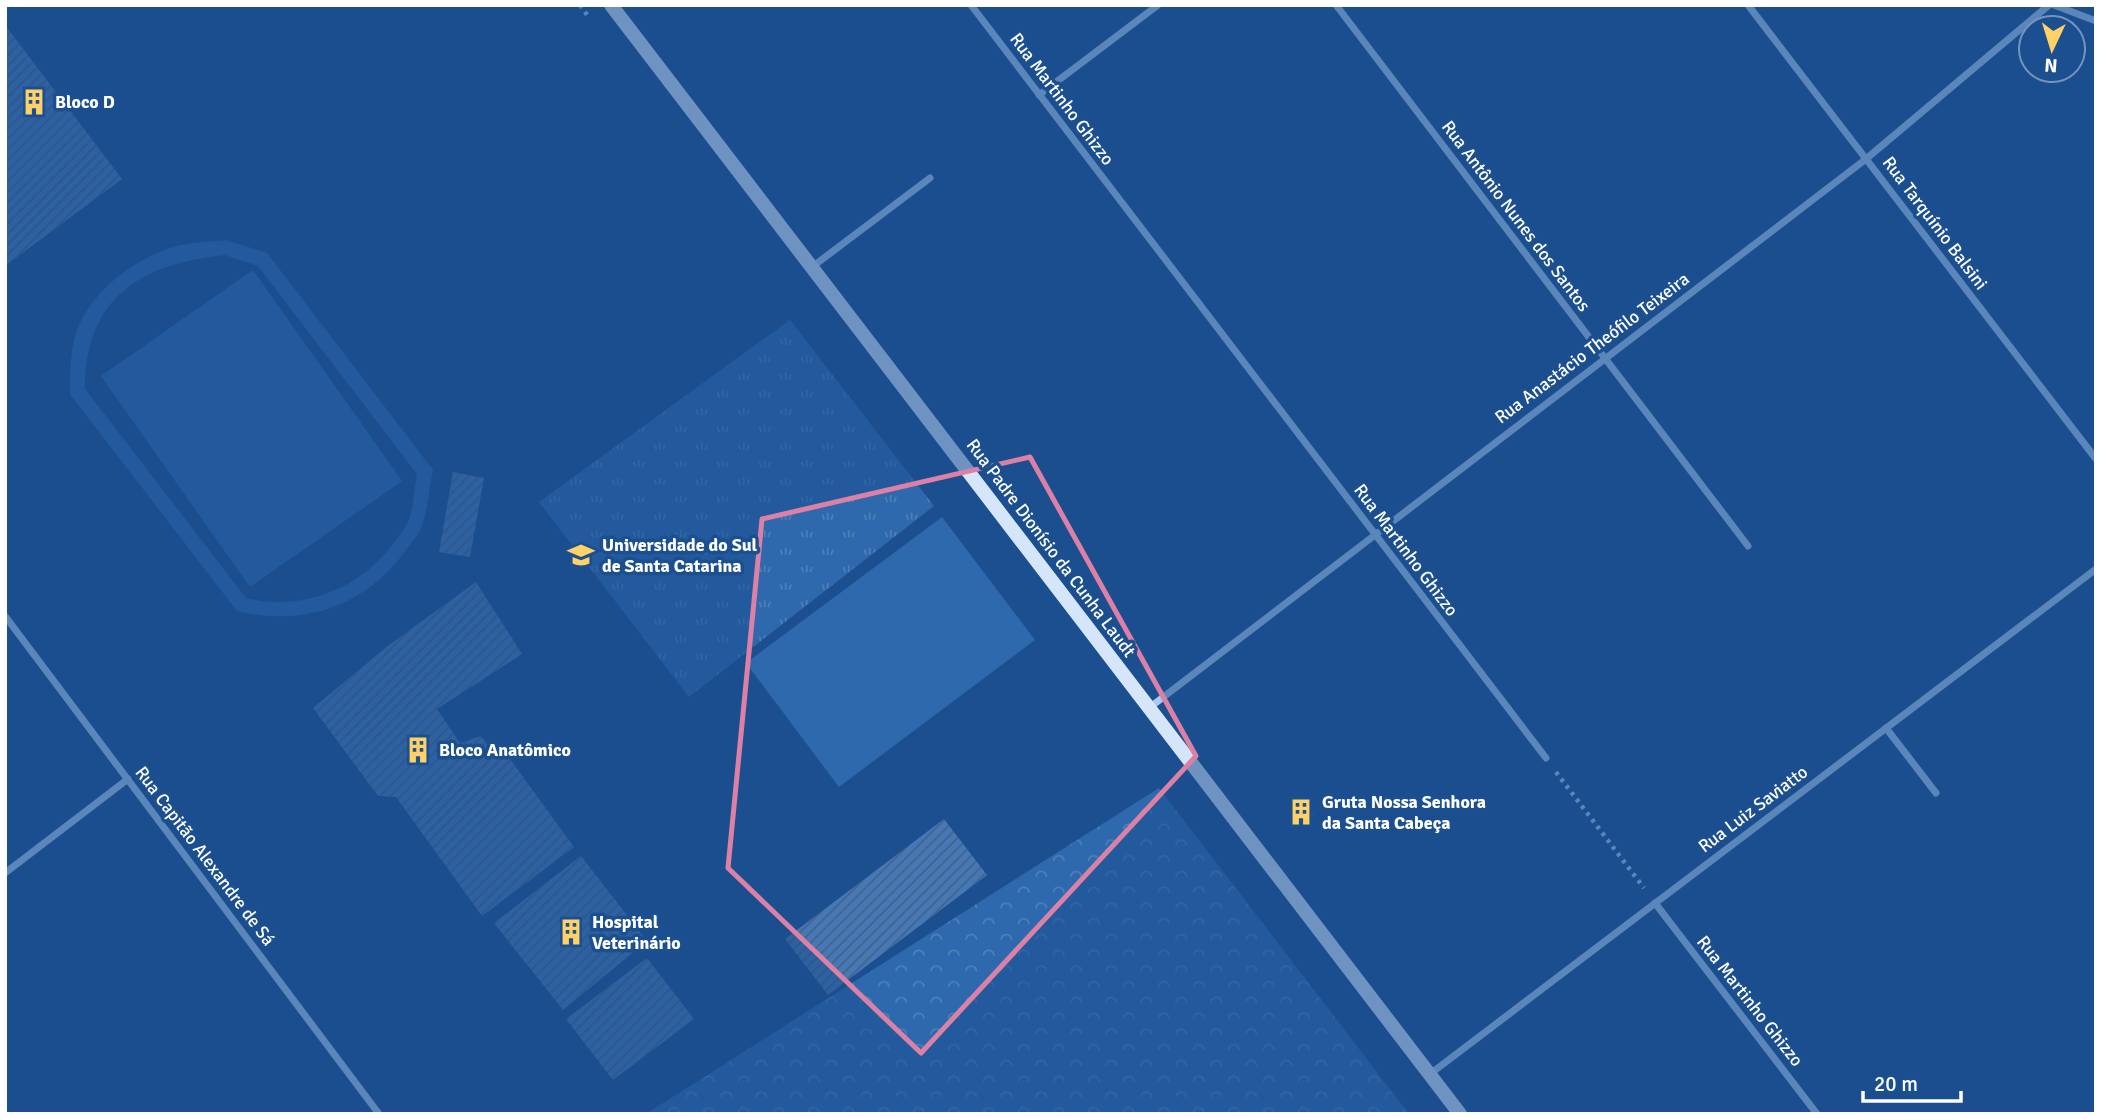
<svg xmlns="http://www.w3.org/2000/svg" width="2101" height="1119" viewBox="0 0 2101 1119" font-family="Signika,sans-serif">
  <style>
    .grass { fill: url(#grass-tufts) }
    .forest { fill: url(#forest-crowns) }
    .pitch { fill: #2e69ad; fill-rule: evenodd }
    .building { fill: url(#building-hatch) }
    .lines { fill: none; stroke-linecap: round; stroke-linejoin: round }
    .path { stroke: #a9c9ee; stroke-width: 4.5; stroke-dasharray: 3.5 5; stroke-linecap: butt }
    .street { stroke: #a9c9ee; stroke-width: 7 }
    .secondary { stroke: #d6e6fa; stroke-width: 14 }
    .marked { fill: none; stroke: #dd80a5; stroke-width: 5; stroke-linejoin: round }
    .labels { text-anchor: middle; stroke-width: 7; stroke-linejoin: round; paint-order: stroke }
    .street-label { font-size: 18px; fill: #fff; stroke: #1b4f8f }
    .poi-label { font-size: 18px; font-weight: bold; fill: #fff; stroke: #1b4f8f; text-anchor: start }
  </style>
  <defs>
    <pattern id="grass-tufts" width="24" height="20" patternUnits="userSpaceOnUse" patternTransform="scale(1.75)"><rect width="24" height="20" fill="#2e69ad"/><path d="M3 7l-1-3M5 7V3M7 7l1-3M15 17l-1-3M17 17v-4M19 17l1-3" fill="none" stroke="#4d80b9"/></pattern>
    <pattern id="forest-crowns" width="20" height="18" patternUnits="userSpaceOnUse" patternTransform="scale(1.75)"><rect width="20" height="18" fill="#2e69ad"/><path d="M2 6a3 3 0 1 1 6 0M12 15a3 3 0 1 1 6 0" fill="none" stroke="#4d80b9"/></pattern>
    <pattern id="building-hatch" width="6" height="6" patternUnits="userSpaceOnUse" patternTransform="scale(1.75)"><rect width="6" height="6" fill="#4478b7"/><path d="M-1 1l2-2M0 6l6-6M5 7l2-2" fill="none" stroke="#486282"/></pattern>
  </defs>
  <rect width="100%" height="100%" fill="#1b4f8f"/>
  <polygon class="grass" points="790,320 934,506 689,697 539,502"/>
  <polygon class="forest" points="1159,788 1409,1114 646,1114"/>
  <g class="pitch">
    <path d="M226,240L267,253L433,470C429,488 428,511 421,528C418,536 411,543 406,550C366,606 304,627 237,611L70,394C70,371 70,346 79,325C96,287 138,257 177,246C193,242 210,242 226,240ZM225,255L258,266L417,474C414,489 414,508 408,522C405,529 398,537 393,544C360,589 301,612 246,598L85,389C85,297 141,264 225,255Z"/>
    <polygon points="253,270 402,481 250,587 101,376"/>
    <polygon points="942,517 1035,640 839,787 746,663"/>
  </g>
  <g class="building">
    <polygon points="5,25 122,179 5,266"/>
    <polygon points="453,472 484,478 470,557 439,552"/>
    <polygon points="476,582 522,654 437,709 460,743 481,736 494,753 502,748 574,847 482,916 396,797 378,796 313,708 389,645"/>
    <polygon points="1301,799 1313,815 1302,823 1290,808"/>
    <polygon points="944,819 987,875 828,995 785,939"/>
    <polygon points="581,856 647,941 563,1010 494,923"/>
    <polygon points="647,958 694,1019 613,1080 566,1019"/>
  </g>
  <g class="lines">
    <g class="path">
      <polyline points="580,5 588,16"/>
      <polyline points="1556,772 1644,888"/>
    </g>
    <g class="street">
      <polyline points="971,5 1546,758"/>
      <polyline points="1336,5 1748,546"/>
      <polyline points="1748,5 2096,459"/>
      <polyline points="2054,5 2096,21"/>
      <polyline points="1039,95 1158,5"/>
      <polyline points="812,267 930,178"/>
      <polyline points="5,616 379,1114"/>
      <polyline points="1149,708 1866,159 2049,5"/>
      <polyline points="1886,728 1936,793"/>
      <polyline points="5,873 128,779"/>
      <polyline points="1655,903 1817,1114"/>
      <polyline points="1430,1074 2096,569"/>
    </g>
    <polyline class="secondary" points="611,5 1460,1114"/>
  </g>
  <path d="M0 0H2101V1119H0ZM1030,457L1196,756L921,1053L728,868L762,519Z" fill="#1b4f8f" fill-opacity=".55" fill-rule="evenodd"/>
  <path class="marked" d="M1030,457L1196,756L921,1053L728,868L762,519Z"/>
  <defs>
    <g id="building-bare" transform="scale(2.1)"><path d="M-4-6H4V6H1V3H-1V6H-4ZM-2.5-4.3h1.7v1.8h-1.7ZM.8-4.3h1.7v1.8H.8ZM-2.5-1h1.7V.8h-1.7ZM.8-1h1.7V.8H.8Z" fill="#ffd166" stroke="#1b4f8f" stroke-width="2.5" paint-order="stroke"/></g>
    <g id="university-bare" transform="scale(2.1)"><path d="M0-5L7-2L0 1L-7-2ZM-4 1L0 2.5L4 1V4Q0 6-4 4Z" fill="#ffd166" stroke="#1b4f8f" stroke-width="2.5" paint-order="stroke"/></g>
  </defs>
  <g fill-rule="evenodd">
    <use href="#building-bare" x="34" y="102"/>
    <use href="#university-bare" x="581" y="555"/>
    <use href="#building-bare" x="418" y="750"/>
    <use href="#building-bare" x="1301" y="812"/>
    <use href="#building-bare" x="571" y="932"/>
  </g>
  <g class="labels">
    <g class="street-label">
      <text transform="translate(1062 99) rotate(53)" y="6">Rua Martinho Ghizzo</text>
      <text transform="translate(1516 216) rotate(53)" y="6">Rua Antônio Nunes dos Santos</text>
      <text transform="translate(1935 223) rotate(53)" y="6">Rua Tarquínio Balsini</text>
      <text transform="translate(1592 348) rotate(-37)" y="6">Rua Anastácio Theófilo Teixeira</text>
      <text transform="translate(1051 548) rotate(53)" y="6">Rua Padre Dionísio da Cunha Laudt</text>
      <text transform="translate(1406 550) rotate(53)" y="6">Rua Martinho Ghizzo</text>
      <text transform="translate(1753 809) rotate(-37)" y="6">Rua Luiz Saviatto</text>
      <text transform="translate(205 856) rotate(53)" y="6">Rua Capitão Alexandre de Sá</text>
      <text transform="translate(1750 1001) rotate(52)" y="6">Rua Martinho Ghizzo</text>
    </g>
    <g class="poi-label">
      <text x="55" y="108">Bloco D</text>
      <text x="602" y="551">Universidade do Sul<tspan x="602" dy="21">de Santa Catarina</tspan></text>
      <text x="439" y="756">Bloco Anatômico</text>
      <text x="1322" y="808">Gruta Nossa Senhora<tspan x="1322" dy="21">da Santa Cabeça</tspan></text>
      <text x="592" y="928">Hospital<tspan x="592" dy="21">Veterinário</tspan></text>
    </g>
  </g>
  <rect width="2101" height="1119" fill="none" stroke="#ffffff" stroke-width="14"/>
  <g transform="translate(2052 49) rotate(184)"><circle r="33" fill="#1b4f8f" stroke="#7695bc" stroke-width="2"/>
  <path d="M0-5L12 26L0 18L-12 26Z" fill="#ffd166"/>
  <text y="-10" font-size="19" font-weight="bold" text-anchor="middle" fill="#ffffff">N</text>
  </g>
  <path d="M1863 1091v10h98v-10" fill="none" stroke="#ffffff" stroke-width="3.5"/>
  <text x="1874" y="1091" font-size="21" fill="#ffffff" stroke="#1b4f8f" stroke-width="5" paint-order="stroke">20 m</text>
</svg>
